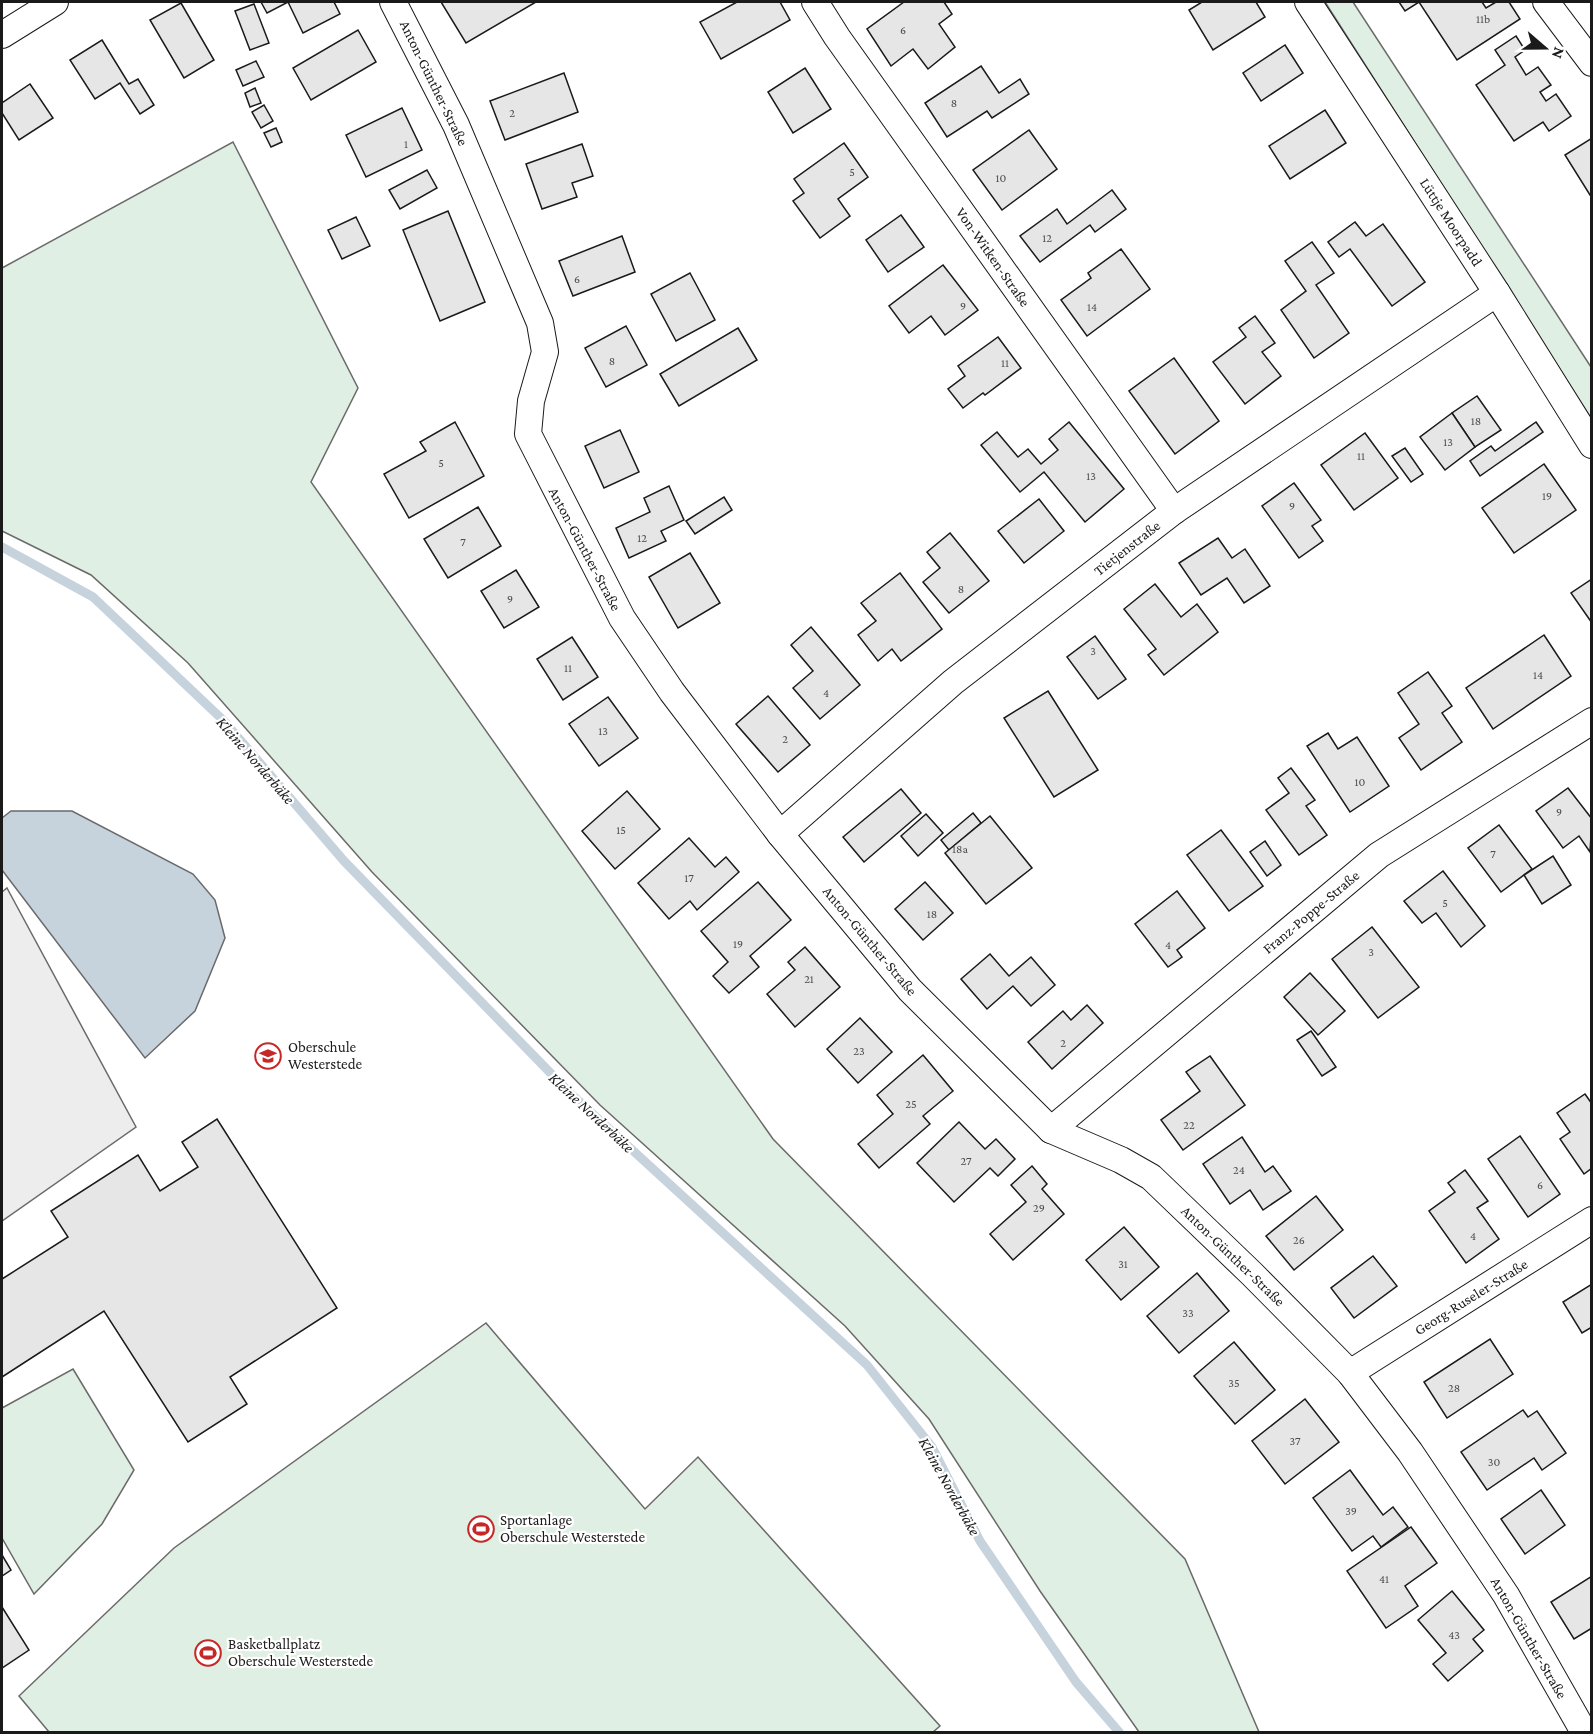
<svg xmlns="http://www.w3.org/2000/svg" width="1593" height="1734" viewBox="0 0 1593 1734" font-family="'Crimson Pro',serif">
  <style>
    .green { fill: #e0efe3; stroke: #6a6a6a; stroke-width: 1.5 }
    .parking { fill: #ededed; stroke: #6a6a6a; stroke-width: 1.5 }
    .water { fill: #c6d2dc; stroke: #6a6a6a; stroke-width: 1.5 }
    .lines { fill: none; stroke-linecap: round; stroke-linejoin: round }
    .stream { stroke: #c6d2dc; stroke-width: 9 }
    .building { fill: #e6e6e6; stroke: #1a1a1a; stroke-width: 1.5 }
    .street-casing { stroke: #1a1a1a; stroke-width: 28 }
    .street { stroke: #fff; stroke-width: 26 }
    .labels { text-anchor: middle; stroke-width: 4.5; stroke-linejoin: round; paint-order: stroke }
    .number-label { font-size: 12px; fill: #4d4d4d }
    .street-label { font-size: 15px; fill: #1a1a1a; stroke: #fff }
    .poi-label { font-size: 15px; fill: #1a1a1a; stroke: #fff; text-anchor: start }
    .water-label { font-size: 16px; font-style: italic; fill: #1a1a1a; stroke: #fff }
  </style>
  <rect width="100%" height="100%" fill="#fff"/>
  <g class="green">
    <polygon points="1325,2 1353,2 1591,367 1591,418"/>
    <polygon points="233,142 358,388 311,482 773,1139 1185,1559 1259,1732 1139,1732 1040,1591 929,1419 845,1326 600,1105 372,872 188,663 91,575 2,531 2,268"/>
    <polygon points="486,1323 645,1509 698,1457 940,1726 933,1732 49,1732 19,1696 174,1548"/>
    <polygon points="73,1369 134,1470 102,1524 34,1594 2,1538 2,1408"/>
  </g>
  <polygon class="parking" points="7,888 136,1127 2,1221 2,892"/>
  <polygon class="water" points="11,811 72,811 193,874 215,900 225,938 195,1011 145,1058 2,870 2,818"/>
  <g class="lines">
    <polyline class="stream" points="2,547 93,597 147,648 224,721 344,861 569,1092 867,1365 932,1447 980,1541 1076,1682 1119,1732"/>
  </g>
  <g class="building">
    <polygon points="261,2 334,2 340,14 303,33 288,2 267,13"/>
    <polygon points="441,2 536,2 466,43"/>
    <polygon points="737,2 780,2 790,20 721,59 700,22"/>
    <polygon points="904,2 944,2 952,14 939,24 955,47 928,69 913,49 891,66 867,29"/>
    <polygon points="1202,2 1256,2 1265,17 1213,50 1189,10"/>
    <polygon points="1399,2 1482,2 1486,8 1496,2 1509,2 1520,19 1457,60 1419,2 1405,11"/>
    <polygon points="181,3 214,60 184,78 150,20"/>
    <polygon points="254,4 269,43 250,50 235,11"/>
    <polygon points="358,30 376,62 311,100 293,68"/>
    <polygon points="1516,36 1525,50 1515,57 1526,75 1538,67 1551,85 1540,92 1546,101 1556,94 1571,116 1549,131 1543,122 1514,141 1476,85 1505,65 1495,50"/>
    <polygon points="102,40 129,84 138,79 154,105 140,114 120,83 95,99 70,60"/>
    <polygon points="1285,45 1303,73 1261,101 1243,73"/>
    <polygon points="256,61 264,77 243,86 236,70"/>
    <polygon points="981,66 999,93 1020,79 1029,94 992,118 987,111 947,137 925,103"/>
    <polygon points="805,68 831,109 793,133 768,92"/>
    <polygon points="564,73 578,112 505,140 490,101"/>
    <polygon points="30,84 53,118 19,140 2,113 2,103"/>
    <polygon points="255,88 261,103 250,107 245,93"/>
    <polygon points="264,105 273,121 261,128 252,112"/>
    <polygon points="402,108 422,150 366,177 346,135"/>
    <polygon points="1325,110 1346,143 1290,179 1269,146"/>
    <polygon points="276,128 282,142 271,147 264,133"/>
    <polygon points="1029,130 1057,169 1002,210 973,170"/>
    <polygon points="1592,138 1592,194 1590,195 1565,155"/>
    <polygon points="844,143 868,177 838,199 850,216 820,238 793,201 804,193 794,179"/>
    <polygon points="582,144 593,176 572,183 577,197 542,209 526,164"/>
    <polygon points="427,170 437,188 400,209 389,190"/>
    <polygon points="1112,190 1126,209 1095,232 1090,225 1040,262 1020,236 1057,209 1067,224"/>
    <polygon points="448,211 485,302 440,321 403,230"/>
    <polygon points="901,215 924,247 888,272 866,240"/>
    <polygon points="356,217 370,246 342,259 328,230"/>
    <polygon points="1355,222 1366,236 1383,224 1425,282 1392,306 1350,249 1339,257 1328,242"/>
    <polygon points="622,236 635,272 573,296 559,261"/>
    <polygon points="1312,242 1334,273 1316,285 1349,333 1314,358 1281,310 1306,291 1285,261"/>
    <polygon points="1121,249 1150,289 1087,336 1061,300 1091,278 1088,273"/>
    <polygon points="943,265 978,310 945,335 931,316 909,333 889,306"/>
    <polygon points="690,273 715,320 676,341 651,294"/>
    <polygon points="1255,316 1275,343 1262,352 1281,376 1245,404 1213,362 1246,337 1239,328"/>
    <polygon points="626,326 647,365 606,387 585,348"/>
    <polygon points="738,328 757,360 679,406 660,374"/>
    <polygon points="998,337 1021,368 985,395 983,393 963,408 948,389 965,376 958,366"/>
    <polygon points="1174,358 1219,421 1175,454 1129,391"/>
    <polygon points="1477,396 1501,430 1475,447 1452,413"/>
    <polygon points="1452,413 1475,447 1445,470 1420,437"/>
    <polygon points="455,422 484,476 409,518 384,474 426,451 420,442"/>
    <polygon points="1069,422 1124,489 1085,522 1044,472 1020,492 981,445 997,432 1018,457 1028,449 1041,464 1058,450 1049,439"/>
    <polygon points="1536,422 1543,432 1480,476 1470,461 1491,446 1495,451"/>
    <polygon points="620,430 639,472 604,488 585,446"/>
    <polygon points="1365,433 1398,478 1354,510 1321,465"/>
    <polygon points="1405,448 1423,474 1411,482 1392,456"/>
    <polygon points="1544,464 1576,510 1514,553 1482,508"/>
    <polygon points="1294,483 1321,520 1312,526 1323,541 1299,558 1262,506"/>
    <polygon points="669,486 684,520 661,531 666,541 629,558 616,528 650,512 644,498"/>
    <polygon points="724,497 732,510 695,534 686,521"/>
    <polygon points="1039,499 1064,531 1024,563 998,531"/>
    <polygon points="478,507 501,546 448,578 424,539"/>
    <polygon points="950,533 989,581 949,613 923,582 940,568 927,552"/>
    <polygon points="1218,538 1232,558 1245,549 1270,586 1244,603 1227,578 1201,595 1179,563"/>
    <polygon points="690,553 720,603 678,628 649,577"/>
    <polygon points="516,570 539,607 504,628 481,591"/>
    <polygon points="900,573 942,629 901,661 892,649 878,661 858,635 876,621 861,603"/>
    <polygon points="1592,579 1592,623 1571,593"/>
    <polygon points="1155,584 1181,617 1197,604 1218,632 1164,675 1148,655 1156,649 1124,609"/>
    <polygon points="811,627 860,685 820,719 793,688 813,671 791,645"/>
    <polygon points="1544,635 1571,676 1493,729 1466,688"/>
    <polygon points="1095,636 1126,679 1098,699 1067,657"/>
    <polygon points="572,637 598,677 563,700 537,659"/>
    <polygon points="1428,672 1452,706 1442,713 1462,742 1421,770 1399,738 1419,724 1398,693"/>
    <polygon points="1048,691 1098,770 1054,797 1004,718"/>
    <polygon points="768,696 810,745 778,772 736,724"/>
    <polygon points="608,697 638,738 599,766 569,724"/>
    <polygon points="1328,733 1338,749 1357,737 1389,786 1350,812 1307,746"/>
    <polygon points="1291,768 1315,800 1306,806 1327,835 1299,855 1266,810 1289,793 1278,778"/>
    <polygon points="1568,788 1592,819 1590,852 1579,836 1563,848 1536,811"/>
    <polygon points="901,789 921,813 864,862 843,837"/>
    <polygon points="627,791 660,829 615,869 582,831"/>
    <polygon points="973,813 981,823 949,850 941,840"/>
    <polygon points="926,814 943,833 918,856 901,836"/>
    <polygon points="990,816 1032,868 986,904 945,853"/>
    <polygon points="1499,825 1532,869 1501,892 1468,848"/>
    <polygon points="1221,830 1263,886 1229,911 1187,855"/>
    <polygon points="689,838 715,867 726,857 739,872 697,910 690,901 669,919 638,883"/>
    <polygon points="1265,841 1281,865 1267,876 1250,852"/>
    <polygon points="1553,856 1571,885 1542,904 1524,875"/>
    <polygon points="1443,871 1485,926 1461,947 1436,913 1422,923 1404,901"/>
    <polygon points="758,882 791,920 750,956 759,967 729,993 713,976 728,962 701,931"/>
    <polygon points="925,882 953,913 923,940 895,909"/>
    <polygon points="1177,891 1205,928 1177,950 1182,957 1168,967 1135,924"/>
    <polygon points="1372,927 1419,987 1378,1018 1332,959"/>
    <polygon points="805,947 840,987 795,1027 767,994 795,970 788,962"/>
    <polygon points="990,954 1009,976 1031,957 1055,985 1031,1006 1013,986 987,1009 961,979"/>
    <polygon points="1310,973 1345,1011 1318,1035 1284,997"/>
    <polygon points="1087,1005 1103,1023 1052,1069 1028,1042 1063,1011 1071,1020"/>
    <polygon points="860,1018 892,1052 858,1083 827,1049"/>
    <polygon points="1311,1031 1336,1067 1322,1076 1297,1040"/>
    <polygon points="923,1055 953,1091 923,1116 930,1124 879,1168 858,1144 893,1114 877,1095"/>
    <polygon points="1210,1056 1245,1105 1183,1150 1161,1120 1200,1091 1186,1072"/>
    <polygon points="1585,1094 1592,1104 1592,1168 1584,1174 1560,1139 1570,1132 1557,1113"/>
    <polygon points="217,1119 337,1308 230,1377 247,1404 188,1442 104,1311 2,1377 2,1279 68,1237 51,1211 138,1155 160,1191 198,1167 182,1142"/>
    <polygon points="959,1122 985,1149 996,1139 1015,1159 998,1176 990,1168 954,1202 917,1163"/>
    <polygon points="1520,1136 1560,1194 1528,1217 1488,1159"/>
    <polygon points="1242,1137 1265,1172 1273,1166 1291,1191 1263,1210 1250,1190 1230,1204 1203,1164"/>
    <polygon points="1032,1166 1047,1184 1042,1189 1064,1214 1013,1260 990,1234 1026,1202 1011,1185"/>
    <polygon points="1465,1170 1488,1201 1477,1208 1499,1239 1466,1263 1429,1211 1455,1192 1448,1183"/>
    <polygon points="1316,1196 1343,1230 1294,1270 1266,1236"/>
    <polygon points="1124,1227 1159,1267 1121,1300 1086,1260"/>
    <polygon points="1373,1256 1397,1286 1354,1318 1331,1288"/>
    <polygon points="1197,1273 1229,1311 1179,1353 1147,1316"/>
    <polygon points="1592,1284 1592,1327 1582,1333 1563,1302"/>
    <polygon points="1490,1339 1513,1374 1447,1418 1424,1382"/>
    <polygon points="1234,1342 1275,1390 1235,1424 1194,1376"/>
    <polygon points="1305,1399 1339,1442 1285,1484 1252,1441"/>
    <polygon points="1523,1410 1528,1417 1537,1411 1566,1453 1542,1470 1534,1458 1487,1490 1461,1452"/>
    <polygon points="1350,1470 1383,1515 1393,1507 1408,1527 1381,1547 1373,1536 1352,1551 1313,1498"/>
    <polygon points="1541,1490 1565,1525 1525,1554 1501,1519"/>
    <polygon points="1411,1527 1437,1563 1405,1586 1418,1606 1386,1628 1347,1571"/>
    <polygon points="2,1555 11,1570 2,1576"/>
    <polygon points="1592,1576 1592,1628 1574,1639 1551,1602"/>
    <polygon points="1452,1591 1484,1630 1473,1639 1483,1651 1448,1681 1433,1664 1446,1653 1418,1620"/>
    <polygon points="2,1607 29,1650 2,1668"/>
  </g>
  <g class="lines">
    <g class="street-casing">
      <g id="street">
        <polyline points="393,2 456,125 540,323 545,352 531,401 528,434 622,618 672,692 780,834 910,990 1051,1130 1121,1160 1151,1177 1252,1274 1350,1373 1410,1452 1506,1595 1584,1732"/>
        <polyline points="815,2 837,37 1174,511"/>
        <polyline points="1308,2 1497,293 1592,445"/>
        <polyline points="1546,2 1592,63"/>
        <polyline points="2,35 55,2"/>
        <polyline points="780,834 953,682 1174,511 1497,293"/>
        <polyline points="1051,1130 1379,855 1592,721"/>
        <polyline points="1350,1373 1592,1220"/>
      </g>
    </g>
    <use href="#street" class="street"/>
  </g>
  <defs>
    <g id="school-ring" transform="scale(1.35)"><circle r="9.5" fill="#fff" stroke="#c62828" stroke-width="1.5"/><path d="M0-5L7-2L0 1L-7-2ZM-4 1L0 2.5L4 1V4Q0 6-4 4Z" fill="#c62828"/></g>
    <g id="stadium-ring" transform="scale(1.35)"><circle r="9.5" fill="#fff" stroke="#c62828" stroke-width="1.5"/><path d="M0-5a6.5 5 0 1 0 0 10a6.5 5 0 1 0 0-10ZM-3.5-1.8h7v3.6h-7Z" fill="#c62828"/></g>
  </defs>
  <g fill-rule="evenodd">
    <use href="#school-ring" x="268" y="1056"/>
    <use href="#stadium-ring" x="481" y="1529"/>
    <use href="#stadium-ring" x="208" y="1653"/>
  </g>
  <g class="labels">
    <g class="number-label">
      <text x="1483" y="23">11b</text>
      <text x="903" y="34">6</text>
      <text x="954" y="107">8</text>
      <text x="512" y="117">2</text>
      <text x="406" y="148">1</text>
      <text x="852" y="176">5</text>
      <text x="1001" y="182">10</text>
      <text x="1047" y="242">12</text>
      <text x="577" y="283">6</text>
      <text x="963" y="310">9</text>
      <text x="1092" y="311">14</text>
      <text x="612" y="365">8</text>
      <text x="1005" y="367">11</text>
      <text x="1476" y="425">18</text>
      <text x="1448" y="446">13</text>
      <text x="1361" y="460">11</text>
      <text x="441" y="467">5</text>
      <text x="1091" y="480">13</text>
      <text x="1547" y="500">19</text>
      <text x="1292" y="510">9</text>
      <text x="642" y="542">12</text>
      <text x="463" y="546">7</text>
      <text x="961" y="593">8</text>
      <text x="510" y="603">9</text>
      <text x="1093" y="655">3</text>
      <text x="568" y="672">11</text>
      <text x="1538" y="679">14</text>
      <text x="826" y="697">4</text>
      <text x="603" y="735">13</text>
      <text x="785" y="743">2</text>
      <text x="1360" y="786">10</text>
      <text x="1559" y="816">9</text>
      <text x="621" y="834">15</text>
      <text x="960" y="853">18a</text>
      <text x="1493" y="858">7</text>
      <text x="689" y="882">17</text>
      <text x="1445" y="907">5</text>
      <text x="932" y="918">18</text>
      <text x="738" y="948">19</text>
      <text x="1168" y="949">4</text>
      <text x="1371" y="956">3</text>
      <text x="809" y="983">21</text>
      <text x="1063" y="1047">2</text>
      <text x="859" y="1055">23</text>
      <text x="911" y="1108">25</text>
      <text x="1189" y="1129">22</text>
      <text x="966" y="1165">27</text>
      <text x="1239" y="1174">24</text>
      <text x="1540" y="1189">6</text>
      <text x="1039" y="1212">29</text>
      <text x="1473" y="1240">4</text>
      <text x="1299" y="1244">26</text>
      <text x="1123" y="1268">31</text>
      <text x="1188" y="1317">33</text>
      <text x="1234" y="1387">35</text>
      <text x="1454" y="1392">28</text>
      <text x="1295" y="1445">37</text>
      <text x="1494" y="1466">30</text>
      <text x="1351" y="1515">39</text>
      <text x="1384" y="1583">41</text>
      <text x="1454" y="1639">43</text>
    </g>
    <g class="street-label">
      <text transform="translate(434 83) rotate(64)" y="5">Anton-Günther-Straße</text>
      <text transform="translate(1451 222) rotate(57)" y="5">Lüttje Moorpadd</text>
      <text transform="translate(993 257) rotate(55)" y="5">Von-Witken-Straße</text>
      <text transform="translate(1127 548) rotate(-38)" y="5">Tietjenstraße</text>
      <text transform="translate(585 549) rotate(62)" y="5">Anton-Günther-Straße</text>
      <text transform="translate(1311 912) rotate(-40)" y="5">Franz-Poppe-Straße</text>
      <text transform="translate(870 941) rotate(50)" y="5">Anton-Günther-Straße</text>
      <text transform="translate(1233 1256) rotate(44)" y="5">Anton-Günther-Straße</text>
      <text transform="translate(1471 1297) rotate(-32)" y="5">Georg-Ruseler-Straße</text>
      <text transform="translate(1529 1638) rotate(60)" y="5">Anton-Günther-Straße</text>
    </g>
    <g class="poi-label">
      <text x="288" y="1052">Oberschule<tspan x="288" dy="17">Westerstede</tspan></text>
      <text x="500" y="1525">Sportanlage<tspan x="500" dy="17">Oberschule Westerstede</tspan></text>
      <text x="228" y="1649">Basketballplatz<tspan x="228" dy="17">Oberschule Westerstede</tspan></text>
    </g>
    <g class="water-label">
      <text transform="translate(256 760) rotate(49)" y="6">Kleine Norderbäke</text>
      <text transform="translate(592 1112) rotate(43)" y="6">Kleine Norderbäke</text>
      <text transform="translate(950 1486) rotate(61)" y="6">Kleine Norderbäke</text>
    </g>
  </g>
  <rect width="1593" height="1734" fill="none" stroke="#1a1a1a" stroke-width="6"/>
  <g transform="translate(1545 48) rotate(110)" stroke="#ffffff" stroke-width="4.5" paint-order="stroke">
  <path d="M0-4.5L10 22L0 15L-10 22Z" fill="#1a1a1a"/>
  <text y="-9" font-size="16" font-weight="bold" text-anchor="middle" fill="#1a1a1a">N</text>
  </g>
</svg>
